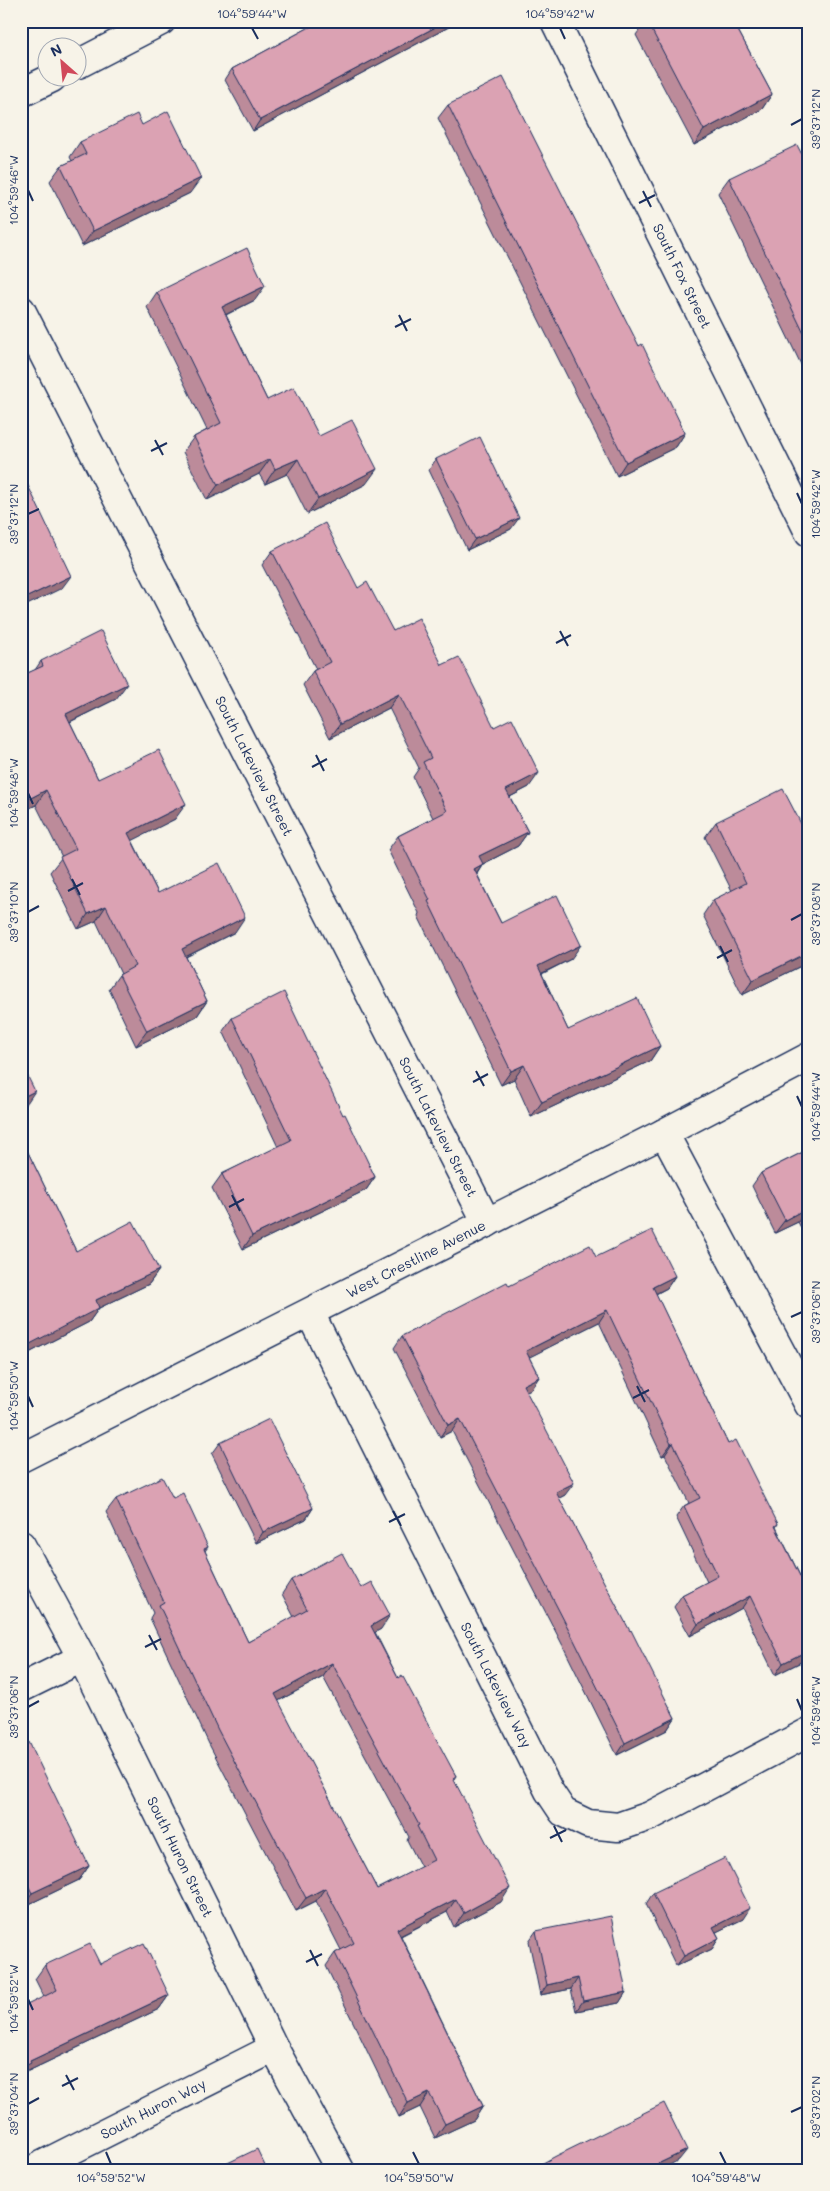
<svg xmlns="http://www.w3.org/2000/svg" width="830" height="2191" viewBox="0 0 830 2191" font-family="Mali,sans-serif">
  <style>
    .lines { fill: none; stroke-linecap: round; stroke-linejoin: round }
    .minor-casing { stroke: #1b2f5e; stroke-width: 31 }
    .minor { stroke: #f7f3e8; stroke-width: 28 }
    .wall { fill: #bc8b9a; stroke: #1b2f5e; fill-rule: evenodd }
    .shaded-wall { fill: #99717d; stroke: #1b2f5e }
    .building { fill: #dba2b3; stroke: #1b2f5e; fill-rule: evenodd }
    .ticks { fill: none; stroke: #1b2f5e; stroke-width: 2 }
    .labels { text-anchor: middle; stroke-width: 5; stroke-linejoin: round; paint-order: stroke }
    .street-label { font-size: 14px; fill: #1b2f5e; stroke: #f7f3e8 }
    .neatline { fill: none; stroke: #1b2f5e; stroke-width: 2 }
    .ticks-label { font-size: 12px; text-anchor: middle; fill: #1b2f5e }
  </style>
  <rect width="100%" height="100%" fill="#f7f3e8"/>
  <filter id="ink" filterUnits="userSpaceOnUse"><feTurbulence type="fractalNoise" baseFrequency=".02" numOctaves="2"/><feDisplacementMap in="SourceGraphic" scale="10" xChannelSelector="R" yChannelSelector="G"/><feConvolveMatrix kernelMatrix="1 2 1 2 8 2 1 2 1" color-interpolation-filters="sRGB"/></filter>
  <g filter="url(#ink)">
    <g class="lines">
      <g class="minor-casing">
        <g id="minor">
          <polyline points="555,21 809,532"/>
          <polyline points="78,64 161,21"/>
          <polyline points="21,93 52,78"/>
          <polyline points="21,310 487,1223"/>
          <polyline points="664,1133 809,1405"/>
          <polyline points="310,1313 549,1791 563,1812 588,1824 618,1827 650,1816 809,1732"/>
          <polyline points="21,1458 664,1133 809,1057"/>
          <polyline points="21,1545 82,1658 274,2048 340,2170"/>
          <polyline points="21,1688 82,1658"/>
          <polyline points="32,2170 274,2048"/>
        </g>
      </g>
      <use href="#minor" class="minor"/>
    </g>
    <g class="wall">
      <polygon points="321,21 460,21 253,131 225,80 232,69"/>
      <polygon points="646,21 733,21 772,94 762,109 694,145 636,35"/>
      <polygon points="448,105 639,346 685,433 676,447 617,476 438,118"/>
      <polygon points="142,125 190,193 82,246 50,181 61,166 72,161 70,157 80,142"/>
      <polygon points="809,168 809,381 718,193 729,178"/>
      <polygon points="157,292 255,300 226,315 267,400 319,436 366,484 307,514 287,474 265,484 259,474 207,500 183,452 194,437 207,430 147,307"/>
      <polygon points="436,459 511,529 467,550 429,470"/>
      <polygon points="272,551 358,588 393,631 442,665 494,727 529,787 510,797 528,832 518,846 483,864 477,874 501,923 571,959 542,974 568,1030 660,1046 650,1061 531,1117 514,1079 501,1085 418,916 419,913 388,850 398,836 433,818 413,777 419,768 389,708 330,738 303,685 313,671 316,669 262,565"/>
      <polygon points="41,661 116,699 70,722 98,779 175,819 132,840 158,893 235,932 186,957 207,1001 197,1016 136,1046 109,989 119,975 121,974 96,921 78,929 50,872 62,857 36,805 21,812 21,676 35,670"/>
      <polygon points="716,822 809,962 742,995 703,915 713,900 732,891 705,837"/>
      <polygon points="232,1018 343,1115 375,1177 366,1190 243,1249 212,1188 222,1174 278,1147 223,1031"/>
      <polygon points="21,1138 76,1251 159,1270 149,1284 99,1308 89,1322 21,1357"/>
      <polygon points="809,1149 809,1243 798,1222 775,1233 752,1186 761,1173"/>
      <polygon points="596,1257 675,1276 667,1288 656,1294 728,1444 778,1524 776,1527 809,1594 809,1658 775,1675 742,1608 690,1636 674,1607 682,1595 707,1582 676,1517 684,1506 689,1503 665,1455 662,1456 599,1322 529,1357 539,1377 531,1389 526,1391 565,1495 559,1498 675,1718 667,1730 617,1755 561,1642 452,1431 440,1437 394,1348 402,1336 509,1286"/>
      <polygon points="220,1443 313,1508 306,1519 256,1543 212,1454"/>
      <path d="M173,1498L208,1547L205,1551L248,1642L294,1617L282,1594L291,1580L381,1629L375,1632L398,1678L456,1776L454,1779L501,1902L454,1927L447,1912L401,1936L483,2106L474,2120L435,2138L420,2107L399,2117L326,1966L335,1953L341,1950L316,1901L296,1911L209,1744L150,1618L153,1613L106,1512L116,1499ZM323,1677L409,1837L407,1840L421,1867L377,1889L278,1701Z"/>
      <polygon points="21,1745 89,1866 79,1880 21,1908"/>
      <polygon points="653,1893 743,1919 716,1932 719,1938 712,1949 676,1966 646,1904"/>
      <polygon points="536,1931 626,1992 619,2003 576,2011 571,1989 540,1995 529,1941"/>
      <polygon points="100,1964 169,1995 159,2009 24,2073 44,1997 35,1979 45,1965"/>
    </g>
    <g class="shaded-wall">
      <polygon points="447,21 460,21 253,131 260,120"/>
      <polygon points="772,94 762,109 694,145 704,130"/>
      <polygon points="201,178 190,193 82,246 93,231"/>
      <polygon points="265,286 255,300 211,322 222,307"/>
      <polygon points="685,433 676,447 617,476 626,462"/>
      <polygon points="270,459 259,474 207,500 218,485"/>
      <polygon points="298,459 287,474 265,484 275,469"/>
      <polygon points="377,469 366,484 307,514 318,499"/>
      <polygon points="519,518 511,529 467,550 475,539"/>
      <polygon points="71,576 62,588 21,608 21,600"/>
      <polygon points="127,684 116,699 55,729 66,714"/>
      <polygon points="399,694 389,708 330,738 340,724"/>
      <polygon points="539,773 529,787 496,804 506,790"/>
      <polygon points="46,790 36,805 21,812 21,810 29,799"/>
      <polygon points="186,804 175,819 118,848 128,833"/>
      <polygon points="528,832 518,846 469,871 479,856"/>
      <polygon points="483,864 473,879 474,869"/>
      <polygon points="106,906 96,921 78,929 88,914"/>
      <polygon points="245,917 235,932 171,964 182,949"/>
      <polygon points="581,945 571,959 528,980 538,966"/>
      <polygon points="809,952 809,962 742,995 753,980"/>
      <polygon points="207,1001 197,1016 136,1046 147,1031"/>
      <polygon points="660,1046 650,1061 531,1117 542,1102"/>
      <polygon points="524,1065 514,1079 501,1085 511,1071"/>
      <polygon points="35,1091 25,1106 21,1108 21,1098"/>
      <polygon points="375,1177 366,1190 243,1249 252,1236"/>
      <polygon points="807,1208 798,1222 775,1233 785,1220"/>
      <polygon points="159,1270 149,1284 99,1308 89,1322 21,1357 21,1356 30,1344 96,1300"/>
      <polygon points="675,1276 667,1288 645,1299 653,1287"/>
      <polygon points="607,1310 599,1322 518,1363 526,1351"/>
      <polygon points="539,1377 531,1389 515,1397 523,1385"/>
      <polygon points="460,1419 452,1431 440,1437 448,1425"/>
      <polygon points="673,1443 665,1455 662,1456 671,1444"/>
      <polygon points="574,1483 565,1495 548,1504 556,1492"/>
      <polygon points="313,1508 306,1519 256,1543 263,1532"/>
      <polygon points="750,1596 742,1608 690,1636 698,1624"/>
      <polygon points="390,1615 381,1629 362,1640 371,1626"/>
      <polygon points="809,1650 809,1658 775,1675 783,1663"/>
      <polygon points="332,1663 323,1677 265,1708 275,1694"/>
      <polygon points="675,1718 667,1730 617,1755 625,1743"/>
      <polygon points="89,1866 79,1880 21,1908 32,1893"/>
      <polygon points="325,1888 316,1901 296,1911 306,1898"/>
      <polygon points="510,1888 501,1902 454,1927 464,1913"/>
      <polygon points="456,1899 447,1912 388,1942 397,1929"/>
      <polygon points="750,1908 743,1919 706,1937 713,1927"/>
      <polygon points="719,1938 712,1949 676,1966 684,1956"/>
      <polygon points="578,1978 571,1989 540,1995 547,1985"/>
      <polygon points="626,1992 619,2003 576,2011 583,2001"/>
      <polygon points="169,1995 159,2009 24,2073 21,2077 21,2068 30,2061"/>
      <polygon points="429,2093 420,2107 399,2117 408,2103"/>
      <polygon points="483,2106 474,2120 435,2138 445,2124"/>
      <polygon points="687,2150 679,2160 660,2170 645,2170"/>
    </g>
    <g class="building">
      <polygon points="321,21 447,21 260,120 232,69"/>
      <polygon points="647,21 733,21 772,94 704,130"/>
      <polygon points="503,77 639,346 642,344 685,433 626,462 448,105"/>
      <polygon points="168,111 201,178 93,231 61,166 86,154 80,142 137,114 142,125"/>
      <polygon points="797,145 809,168 809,344 729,178"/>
      <polygon points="247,248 265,286 222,307 267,400 294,387 319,436 352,420 377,469 318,499 298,459 275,469 270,459 218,485 194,437 221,423 157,292"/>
      <polygon points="480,437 519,518 475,539 436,459"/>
      <polygon points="21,464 26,474 23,475 71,576 21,600"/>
      <polygon points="325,523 358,588 367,582 393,631 419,618 442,665 459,657 494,727 512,718 539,773 506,790 528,832 479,856 483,864 474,869 501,923 557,895 581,945 538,966 568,1030 637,998 660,1046 542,1102 524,1065 511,1071 428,901 430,900 398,836 447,811 423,762 431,758 399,694 340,724 313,671 330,662 272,551"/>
      <polygon points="101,631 127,684 66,714 98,779 159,750 186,804 128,833 158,893 219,863 245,917 182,949 207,1001 147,1031 119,975 135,966 106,906 88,914 60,857 76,849 46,790 29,799 21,783 21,676 43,666 41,661"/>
      <polygon points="783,789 809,839 809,952 753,980 713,900 746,883 716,822"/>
      <polygon points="284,992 343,1115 345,1114 375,1177 252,1236 222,1174 291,1140 232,1018"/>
      <polygon points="21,1063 35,1091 21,1098"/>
      <polygon points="21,1138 76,1251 133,1221 159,1270 96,1300 99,1308 30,1344 21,1327"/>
      <polygon points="809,1149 809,1211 807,1208 785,1220 761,1173"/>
      <polygon points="652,1230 675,1276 653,1287 728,1444 736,1440 778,1524 775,1526 809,1594 809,1650 783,1663 750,1596 698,1624 682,1595 718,1576 684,1506 700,1498 673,1443 671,1444 607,1310 526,1351 539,1377 523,1385 574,1483 556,1492 630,1631 631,1630 675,1718 625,1743 569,1630 460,1419 448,1425 402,1336 507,1282 509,1286 590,1245 596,1257"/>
      <polygon points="269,1419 313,1508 263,1532 220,1443"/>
      <path d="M162,1477L173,1498L183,1493L208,1547L204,1549L248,1642L307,1609L291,1580L342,1553L361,1588L372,1582L390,1615L371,1626L398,1678L402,1675L456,1776L453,1778L510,1888L464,1913L456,1899L397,1929L483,2106L445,2124L429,2093L408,2103L335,1953L354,1943L325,1888L306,1898L218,1730L159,1605L164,1602L116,1499ZM332,1663L419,1825L417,1826L434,1860L377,1889L275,1694Z"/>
      <polygon points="29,1742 89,1866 32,1893 21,1871 21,1745"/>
      <polygon points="725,1858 750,1908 713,1927 719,1938 684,1956 653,1893"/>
      <polygon points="611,1916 626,1992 583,2001 578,1978 547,1985 536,1931"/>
      <polygon points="144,1943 169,1995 30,2061 31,2063 21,2068 21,2008 57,1990 45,1965 90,1944 100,1964"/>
      <polygon points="664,2103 687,2150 645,2170 530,2170 556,2156"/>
      <polygon points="257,2149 267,2170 213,2170"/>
    </g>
  </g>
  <path class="ticks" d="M252,28L258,39M560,28L565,39M791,125L802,119M28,190L33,201M643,191L651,207M639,203L655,195M399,315L407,331M395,327L411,319M155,440L163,455M151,451L167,443M797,493L802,504M28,514L39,509M560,631L568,646M556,643L571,635M316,755L324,771M312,767L327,759M28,793L33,804M72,879L80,895M68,891L83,883M28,912L39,906M791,920L802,914M720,946L728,962M717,958L732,950M476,1071L484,1086M473,1082L488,1074M797,1096L802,1107M232,1195L240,1211M229,1207L244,1199M791,1317L802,1312M637,1386L645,1402M28,1396L33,1407M633,1398L649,1390M393,1511L401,1526M389,1522L405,1514M149,1635L157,1650M145,1647L161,1639M797,1699L802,1711M28,1707L39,1701M554,1826L562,1842M550,1838L566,1830M310,1950L318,1966M306,1962L322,1954M28,1999L33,2010M66,2075L74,2090M62,2086L78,2078M28,2104L39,2098M791,2112L802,2107M106,2152L111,2164M413,2152L419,2164M720,2152L726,2164"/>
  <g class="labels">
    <g class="street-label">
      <text transform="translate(682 276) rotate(64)" y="5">South Fox Street</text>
      <text transform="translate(254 766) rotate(63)" y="5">South Lakeview Street</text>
      <text transform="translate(438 1127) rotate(63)" y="5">South Lakeview Street</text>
      <text transform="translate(416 1259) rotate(-27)" y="5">West Crestline Avenue</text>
      <text transform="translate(496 1685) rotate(63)" y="5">South Lakeview Way</text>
      <text transform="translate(180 1857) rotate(64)" y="5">South Huron Street</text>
      <text transform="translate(153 2109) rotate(-27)" y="5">South Huron Way</text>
    </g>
  </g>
  <rect width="830" height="2191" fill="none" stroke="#f7f3e8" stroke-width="55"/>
  <g transform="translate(62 62) rotate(333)"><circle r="24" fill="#f7f3e8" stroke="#9fa5b1"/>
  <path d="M0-4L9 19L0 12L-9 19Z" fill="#d1495b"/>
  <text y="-8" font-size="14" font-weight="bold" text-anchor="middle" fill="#1b2f5e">N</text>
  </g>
  <rect x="28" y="28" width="774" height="2136" class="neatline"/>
  <g class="ticks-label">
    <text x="252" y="18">104°59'44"W</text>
    <text x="560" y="18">104°59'42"W</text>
    <text transform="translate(816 119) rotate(-90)" y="4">39°37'12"N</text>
    <text transform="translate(14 190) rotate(-90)" y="4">104°59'46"W</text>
    <text transform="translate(816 504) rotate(-90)" y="4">104°59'42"W</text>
    <text transform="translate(14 514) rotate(-90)" y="4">39°37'12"N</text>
    <text transform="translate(14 793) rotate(-90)" y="4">104°59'48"W</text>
    <text transform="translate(14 912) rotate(-90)" y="4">39°37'10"N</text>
    <text transform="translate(816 914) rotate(-90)" y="4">39°37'08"N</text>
    <text transform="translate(816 1107) rotate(-90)" y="4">104°59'44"W</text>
    <text transform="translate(816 1312) rotate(-90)" y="4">39°37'06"N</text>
    <text transform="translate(14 1396) rotate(-90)" y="4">104°59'50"W</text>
    <text transform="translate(14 1707) rotate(-90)" y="4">39°37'06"N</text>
    <text transform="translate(816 1711) rotate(-90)" y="4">104°59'46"W</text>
    <text transform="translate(14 1999) rotate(-90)" y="4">104°59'52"W</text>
    <text transform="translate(14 2104) rotate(-90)" y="4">39°37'04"N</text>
    <text transform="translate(816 2107) rotate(-90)" y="4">39°37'02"N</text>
    <text x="111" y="2182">104°59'52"W</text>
    <text x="419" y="2182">104°59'50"W</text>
    <text x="726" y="2182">104°59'48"W</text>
  </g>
</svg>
